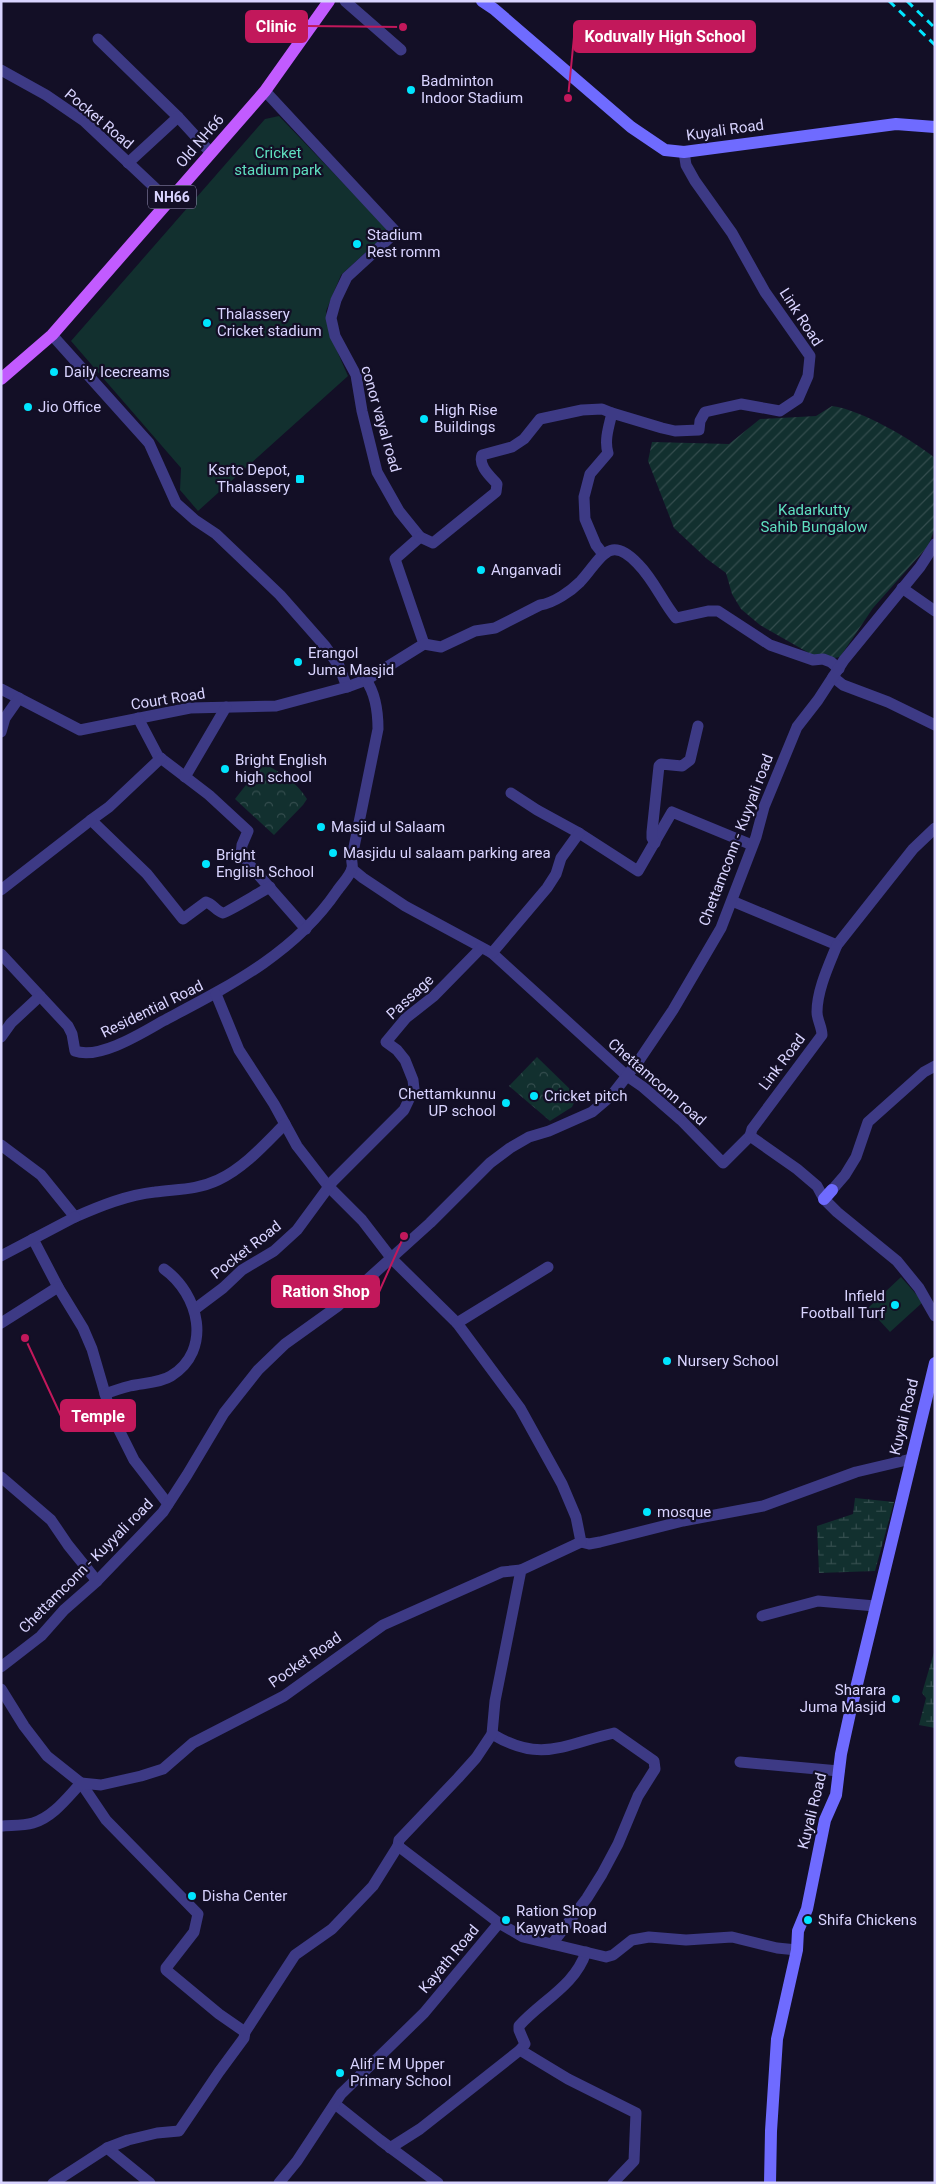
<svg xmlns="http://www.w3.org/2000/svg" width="936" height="2184" viewBox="0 0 936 2184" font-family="Roboto,sans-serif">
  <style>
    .forest { fill: url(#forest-crowns) }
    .wetland { fill: url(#wetland-marsh) }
    .garden { fill: url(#garden-furrows) }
    .pitch { fill: #12302f }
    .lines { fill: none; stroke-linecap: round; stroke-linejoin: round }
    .street { stroke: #3d3a85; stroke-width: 11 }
    .secondary { stroke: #6f6bff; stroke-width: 12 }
    .primary { stroke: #c25bff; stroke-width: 12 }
    .rail { stroke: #00e5ff; stroke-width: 3; stroke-dasharray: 8 6; stroke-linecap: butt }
    .poi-dot { fill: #00e5ff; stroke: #130f26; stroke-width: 2 }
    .labels { text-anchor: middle; stroke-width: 4.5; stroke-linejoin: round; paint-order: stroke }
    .shield { fill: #130f26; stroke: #9e99be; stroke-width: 1 }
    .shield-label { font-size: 14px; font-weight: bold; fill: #d9d4ff }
    .poi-label { font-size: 15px; fill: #d9d4ff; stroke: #130f26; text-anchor: start }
    .street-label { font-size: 15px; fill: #d9d4ff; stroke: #130f26 }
    .park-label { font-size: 15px; fill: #5fe0c0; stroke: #130f26 }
    .leader { fill: none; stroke: #c2185b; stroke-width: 2 }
    .callout-dot { fill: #c2185b; stroke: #130f26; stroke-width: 2 }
    .callout { fill: #c2185b; stroke: #c2185b; stroke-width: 2 }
    .callout-label { font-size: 16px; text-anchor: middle; font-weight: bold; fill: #fff }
  </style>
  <defs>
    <pattern id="forest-crowns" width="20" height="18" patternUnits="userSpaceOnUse" patternTransform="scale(1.25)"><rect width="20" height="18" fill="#12302f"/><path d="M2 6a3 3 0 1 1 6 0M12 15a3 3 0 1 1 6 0" fill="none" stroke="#344d4e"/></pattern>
    <pattern id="wetland-marsh" width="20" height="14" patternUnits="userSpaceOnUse" patternTransform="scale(1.25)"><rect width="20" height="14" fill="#12302f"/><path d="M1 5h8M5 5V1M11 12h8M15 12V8" fill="none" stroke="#344d4e"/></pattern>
    <pattern id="garden-furrows" width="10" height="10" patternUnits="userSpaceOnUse" patternTransform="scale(1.25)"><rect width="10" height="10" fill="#12302f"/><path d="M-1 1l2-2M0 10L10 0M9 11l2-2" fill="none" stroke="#344d4e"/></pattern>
  </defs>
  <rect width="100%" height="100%" fill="#130f26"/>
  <g class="forest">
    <path d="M263,763C281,773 296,781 307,799L303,805L274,835L235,799Z"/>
    <polygon points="537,1057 577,1096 572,1107 550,1121 509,1086"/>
  </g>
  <g class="wetland">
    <polygon points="855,1498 894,1502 875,1571 819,1573 817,1526 853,1514"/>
    <polygon points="935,1649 935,1728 919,1725 926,1698 922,1693"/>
  </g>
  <path class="garden" d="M832,406C862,410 911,439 935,458V528L928,546L873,608L840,657L829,659L816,657L760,625L741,609L732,594L726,573L707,559L674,528L648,461L652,442L729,444L760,419L816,416Z"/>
  <g class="pitch">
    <polygon points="279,116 389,231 341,275 326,311 330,335 348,376 198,511 180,490 181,468 71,341 265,119"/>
    <polygon points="901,1277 923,1302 890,1332 868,1308"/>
  </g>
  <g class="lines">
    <g class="street">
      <polyline points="345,1 401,50"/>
      <polyline points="98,39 178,117 211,153"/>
      <polyline points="1,70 46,95 84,121 169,201"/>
      <polyline points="128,163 178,117"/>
      <polyline points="52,335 149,443 176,503 195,520 216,534 280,595 325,646 339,666 347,687 366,680 424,644 395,559 420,537 399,511 377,472 362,411 356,375 335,336 331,318 336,300 347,277 396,232 265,91"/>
      <path d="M420,537L433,543L496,492L497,484C490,476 478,466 482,455L512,447L524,439L540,419L582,410L602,409L612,413"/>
      <path d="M603,554L596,545L585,519L584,497L590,474L608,453C604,440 609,426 612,413L662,428L675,431L699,430L700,421L705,412L741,404L780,411L798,399L808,376L810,356L765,292L732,233L695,181L686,165L684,152"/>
      <polyline points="902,588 935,611"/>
      <path d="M424,644L441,647L475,631L495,628L540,605C554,603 571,591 580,582C600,561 608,532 638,564C654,580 662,601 676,618L708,611H718L770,645L813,660L823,659L831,662L839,669"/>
      <polyline points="833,677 843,685 888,702 935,725"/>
      <polyline points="1,689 80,730 190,708 276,706 347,687"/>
      <polyline points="138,718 158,756 209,795 248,831 242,845 241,855 306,929"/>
      <polyline points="1,732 5,718 19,698"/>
      <path d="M161,758L109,807L91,820L147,874L183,919L206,902C213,904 216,911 223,913C226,913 262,891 270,887"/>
      <polyline points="185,777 226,707"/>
      <polyline points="511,793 537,810 579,833 638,871 672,812 752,845"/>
      <polyline points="655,843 652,838 652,832 659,766 661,764 682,766 690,760 698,726"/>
      <polyline points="352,869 363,878 405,906 492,953 627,1076 643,1087 681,1120 723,1163 750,1136 797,1169 817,1186 824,1199 837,1212 897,1261 919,1288 935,1316"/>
      <polyline points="1,890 91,820"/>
      <polyline points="732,901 837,945 913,849 935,828"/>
      <polyline points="492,953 547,888 556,874 561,858 579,833"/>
      <path d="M1,954L68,1026L72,1034L75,1051C99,1060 142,1033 163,1021C229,986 294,954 337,891C341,885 351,875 352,868C353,865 351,861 352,857L378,729C378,713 375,693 366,680"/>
      <polyline points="216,994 239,1050 274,1104 297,1146 328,1186 362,1220 392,1259 457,1323 520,1408 562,1484 576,1517 581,1542 589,1544 600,1542 683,1521 763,1506 856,1472 911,1459"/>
      <polyline points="1,1037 11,1023 40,996"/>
      <path d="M750,1136L752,1129L822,1035C822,1027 817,1020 817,1012C817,990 829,965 837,945"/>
      <path d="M1,1145L41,1175L75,1217C100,1206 127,1195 155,1192C176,1189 197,1190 218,1180C244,1168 265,1144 285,1124"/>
      <polyline points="832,1190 845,1175 856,1157 868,1122 924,1072 935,1066"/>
      <polyline points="33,1239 58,1287 83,1328 92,1349 111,1414 134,1460 168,1504"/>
      <polyline points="1,1256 75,1217"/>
      <polyline points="195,1309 223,1288 242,1270 274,1251 297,1230 333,1181 404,1110 414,1089 413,1080 405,1060 397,1050 386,1042 406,1018 434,996 481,948"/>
      <polyline points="1,1323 58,1287"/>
      <polyline points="457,1323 548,1267"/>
      <path d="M105,1394C113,1391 122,1388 130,1386C143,1383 160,1383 171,1376C213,1350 199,1294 164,1269"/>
      <polyline points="1,1477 51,1520 68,1545 97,1581"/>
      <polyline points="762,1616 818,1601 875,1606"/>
      <polyline points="1,1667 41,1636 64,1610 97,1581 147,1529 163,1512 187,1475 224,1413 258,1370 285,1344 338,1306 430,1223 490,1163 510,1148 529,1137 549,1131 592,1112 612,1095 640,1059 673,1010 721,928 756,837 764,807 797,727 818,700 844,660 920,567 935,544"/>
      <polyline points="1,1689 24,1726 47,1756 81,1783 106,1820 198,1914 194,1932 166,1968 166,1970 219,2014 245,2032"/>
      <path d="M492,1734C542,1764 565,1744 614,1733L654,1761L655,1769L638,1796L618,1844L602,1874L587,1898L552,1944"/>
      <polyline points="740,1762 839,1771"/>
      <path d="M1,1826C11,1825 23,1826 33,1823C53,1817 67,1798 81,1783L101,1785L141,1776L163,1769L193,1743L284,1696L383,1625L502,1572L521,1570"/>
      <polyline points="499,1923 398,1846 399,1840 458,1778 476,1758 492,1734 495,1701 521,1570 581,1542"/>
      <polyline points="520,2050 568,2079 636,2113 634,2161 613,2183"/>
      <polyline points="335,2104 380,2140 438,2183"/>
      <polyline points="107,2148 150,2183"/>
      <path d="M390,2148L420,2129L520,2050L525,2044L519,2030V2026C541,2001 575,1986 586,1952"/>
      <polyline points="53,2183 107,2148 128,2140 157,2133 179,2131 219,2072 244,2038 245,2032 295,1955 332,1929 373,1886 398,1846"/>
      <polyline points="279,2183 297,2161 341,2094 424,2013 499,1923 523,1937 606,1957 613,1955 632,1940 649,1937 686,1940 732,1937 777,1948 797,1950"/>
    </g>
    <g class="secondary">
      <polyline points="482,1 494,9 631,127 665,150 684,152 896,124 935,127"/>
      <polyline points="824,1199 832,1190"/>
      <polyline points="770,2183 771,2131 777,2039 797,1950 798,1931 807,1909 825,1820 836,1795 841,1754 850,1713 935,1363"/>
    </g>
    <polyline class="primary" points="1,379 52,335 265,91 329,1"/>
    <g class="rail">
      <polyline points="889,1 935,45"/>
      <polyline points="907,1 935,28"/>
    </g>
  </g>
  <g class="poi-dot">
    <circle cx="411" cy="90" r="5"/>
    <circle cx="357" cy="244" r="5"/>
    <circle cx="207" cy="323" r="5"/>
    <circle cx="54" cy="372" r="5"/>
    <circle cx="28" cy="407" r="5"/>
    <circle cx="424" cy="419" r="5"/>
    <rect x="295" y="474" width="10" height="10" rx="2.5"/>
    <circle cx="481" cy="570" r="5"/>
    <circle cx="298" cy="662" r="5"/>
    <circle cx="225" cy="769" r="5"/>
    <circle cx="321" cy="827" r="5"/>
    <circle cx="333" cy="853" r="5"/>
    <circle cx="206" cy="864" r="5"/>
    <circle cx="534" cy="1096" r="5"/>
    <circle cx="506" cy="1103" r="5"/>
    <circle cx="895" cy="1305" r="5"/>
    <circle cx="667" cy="1361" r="5"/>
    <circle cx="647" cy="1512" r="5"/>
    <circle cx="896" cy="1699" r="5"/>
    <circle cx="192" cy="1896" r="5"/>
    <circle cx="506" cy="1920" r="5"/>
    <circle cx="808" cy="1920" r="5"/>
    <circle cx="340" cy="2073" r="5"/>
  </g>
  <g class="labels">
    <rect class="shield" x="148" y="185.5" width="48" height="23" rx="4"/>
    <g class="shield-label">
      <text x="172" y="202">NH66</text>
    </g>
    <g class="poi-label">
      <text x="421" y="86">Badminton<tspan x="421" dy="17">Indoor Stadium</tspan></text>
      <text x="367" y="240">Stadium<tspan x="367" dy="17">Rest romm</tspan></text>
      <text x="217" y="319">Thalassery<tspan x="217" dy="17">Cricket stadium</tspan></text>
      <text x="64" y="377">Daily Icecreams</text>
      <text x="38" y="412">Jio Office</text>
      <text x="434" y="415">High Rise<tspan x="434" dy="17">Buildings</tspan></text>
      <text x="290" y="475" text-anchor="end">Ksrtc Depot,<tspan x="290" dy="17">Thalassery</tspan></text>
      <text x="491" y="575">Anganvadi</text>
      <text x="308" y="658">Erangol<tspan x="308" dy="17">Juma Masjid</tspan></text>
      <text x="235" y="765">Bright English<tspan x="235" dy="17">high school</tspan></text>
      <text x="331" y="832">Masjid ul Salaam</text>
      <text x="343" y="858">Masjidu ul salaam parking area</text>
      <text x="216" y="860">Bright<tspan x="216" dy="17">English School</tspan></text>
      <text x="496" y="1099" text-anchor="end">Chettamkunnu<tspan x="496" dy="17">UP school</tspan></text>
      <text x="544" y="1101">Cricket pitch</text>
      <text x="885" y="1301" text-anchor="end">Infield<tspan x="885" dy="17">Football Turf</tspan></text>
      <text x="677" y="1366">Nursery School</text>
      <text x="657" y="1517">mosque</text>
      <text x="886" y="1695" text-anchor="end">Sharara<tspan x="886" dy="17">Juma Masjid</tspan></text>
      <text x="202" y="1901">Disha Center</text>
      <text x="516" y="1916">Ration Shop<tspan x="516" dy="17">Kayyath Road</tspan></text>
      <text x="818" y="1925">Shifa Chickens</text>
      <text x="350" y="2069">Alif E M Upper<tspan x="350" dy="17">Primary School</tspan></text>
    </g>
    <g class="street-label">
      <text transform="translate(99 119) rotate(40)" y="5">Pocket Road</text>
      <text transform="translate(725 130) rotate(-8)" y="5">Kuyali Road</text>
      <text transform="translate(200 141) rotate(-49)" y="5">Old NH66</text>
      <text transform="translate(801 317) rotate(57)" y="5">Link Road</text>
      <text transform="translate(381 419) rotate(74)" y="5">conor vayal road</text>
      <text transform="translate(168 699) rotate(-9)" y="5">Court Road</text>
      <text transform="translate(736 840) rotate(-69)" y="5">Chettamconn - Kuyyali road</text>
      <text transform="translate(410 997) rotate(-43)" y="5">Passage</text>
      <text transform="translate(152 1009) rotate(-26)" y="5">Residential Road</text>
      <text transform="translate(782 1062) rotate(-53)" y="5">Link Road</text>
      <text transform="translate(657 1082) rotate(41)" y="5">Chettamconn road</text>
      <text transform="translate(246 1250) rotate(-38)" y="5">Pocket Road</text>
      <text transform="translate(904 1417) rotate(-76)" y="5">Kuyali Road</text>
      <text transform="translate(86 1566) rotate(-45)" y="5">Chettamconn - Kuyyali road</text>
      <text transform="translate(305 1660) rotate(-35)" y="5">Pocket Road</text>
      <text transform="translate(812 1811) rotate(-76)" y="5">Kuyali Road</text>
      <text transform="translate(449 1959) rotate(-50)" y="5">Kayath Road</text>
    </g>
    <g class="park-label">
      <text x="278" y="158">Cricket<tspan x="278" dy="17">stadium park</tspan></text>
      <text x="814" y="515">Kadarkutty<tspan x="814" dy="17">Sahib Bungalow</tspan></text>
    </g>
  </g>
  <path class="leader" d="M403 27L307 26M568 98L574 37M404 1236L379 1292M25 1338L61 1416"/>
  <g class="callout-dot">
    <circle cx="403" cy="27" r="5"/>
    <circle cx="568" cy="98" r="5"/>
    <circle cx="404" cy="1236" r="5"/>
    <circle cx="25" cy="1338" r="5"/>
  </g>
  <g class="callout">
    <rect x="246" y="11" width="61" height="31" rx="5"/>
    <rect x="574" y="21" width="181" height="31" rx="5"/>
    <rect x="272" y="1276" width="107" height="31" rx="5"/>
    <rect x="61" y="1400" width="74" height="31" rx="5"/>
  </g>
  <g class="callout-label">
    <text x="276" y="32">Clinic</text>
    <text x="665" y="42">Koduvally High School</text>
    <text x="326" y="1297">Ration Shop</text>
    <text x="98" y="1422">Temple</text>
  </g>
  <rect width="936" height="2184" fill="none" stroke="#d9d4ff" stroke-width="5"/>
</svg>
